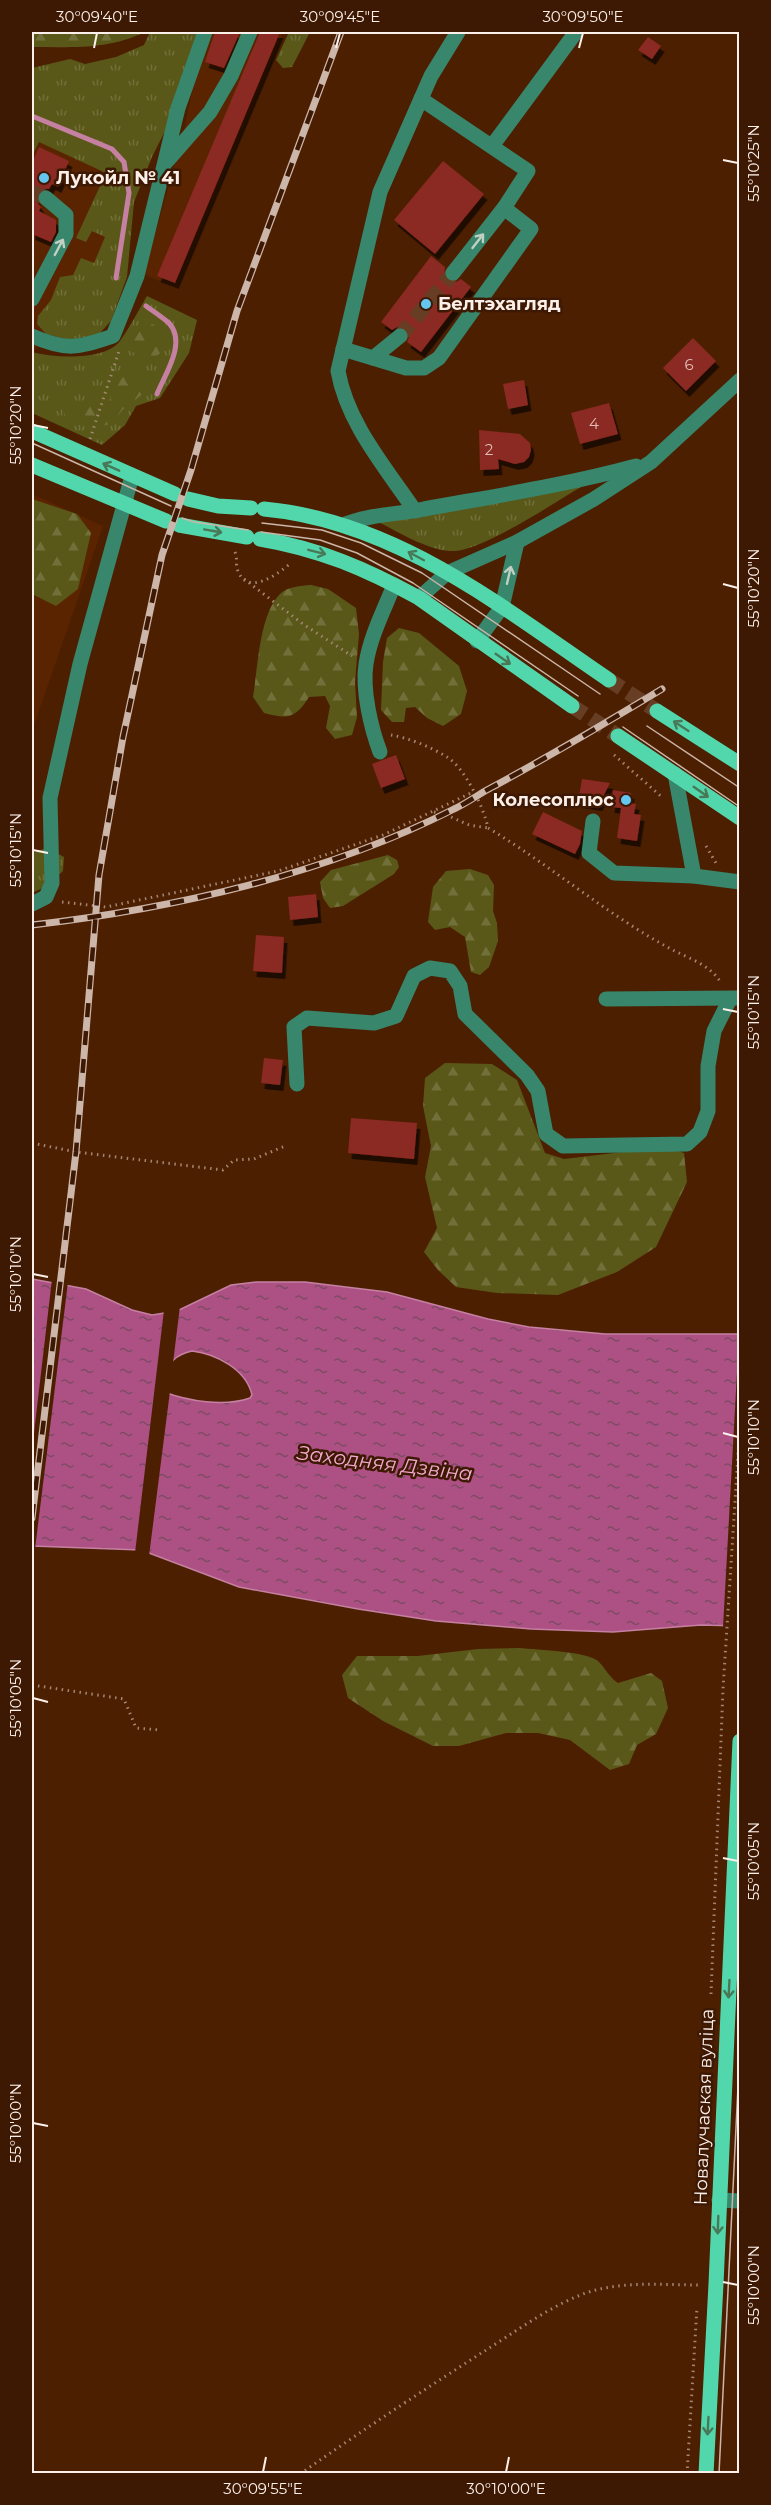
<svg xmlns="http://www.w3.org/2000/svg" width="771" height="2505" viewBox="0 0 771 2505" font-family="Montserrat,sans-serif">
  <style>
    .built { fill: #5a2400 }
    .grass { fill: url(#grass-tufts) }
    .forest { fill: url(#forest-firs) }
    .water { fill: url(#water-ripples); stroke: #c580a2; stroke-width: 1.5; fill-rule: evenodd }
    .pier { fill: #4d1f01 }
    .lines { fill: none; stroke-linecap: round; stroke-linejoin: round }
    .stream { stroke: #c580a2; stroke-width: 5 }
    .building { fill: #8b2922; filter: url(#shadow) }
    .minor-tunnel { stroke: #673e24; stroke-width: 15; stroke-dasharray: 15 8; stroke-linecap: butt }
    .major-tunnel { stroke: #673e24; stroke-width: 15; stroke-dasharray: 15 8; stroke-linecap: butt }
    .path { stroke: #a48674; stroke-width: 3; stroke-dasharray: 1.5 4.5; stroke-linecap: butt }
    .minor { stroke: #38866c; stroke-width: 15 }
    .major { stroke: #52d7ac; stroke-width: 15 }
    .tram { stroke: #ccb5a9; stroke-width: 1.5 }
    .rail-casing { stroke: #ccb5a9; stroke-width: 7 }
    .rail { stroke: #3d1904; stroke-width: 4.5; stroke-dasharray: 14; stroke-linecap: butt }
    .oneway { stroke: #c2d0c4 }
    .oneway2 { stroke: #487858 }
    .ticks { fill: none; stroke: #fdf0ea; stroke-width: 2 }
    .poi-dot { fill: #64c5ee; stroke: #3d1904; stroke-width: 2 }
    .labels { text-anchor: middle; stroke-width: 5; stroke-linejoin: round; paint-order: stroke }
    .number-label { font-size: 15px; fill: #e0beb8 }
    .poi-label { font-size: 18px; font-weight: bold; fill: #fdf0ea; stroke: #3d1904; text-anchor: start }
    .street-label { font-size: 18px; fill: #fdf0ea; stroke: #3d1904 }
    .water-label { font-size: 20px; font-style: italic; fill: #f3a9ce; stroke: #3d1904 }
    .neatline { fill: none; stroke: #fdf0ea; stroke-width: 2 }
    .ticks-label { font-size: 15px; text-anchor: middle; fill: #fdf0ea }
  </style>
  <defs>
    <pattern id="grass-tufts" width="24" height="20" patternUnits="userSpaceOnUse" patternTransform="scale(1.5)"><rect width="24" height="20" fill="#595818"/><path d="M3 7l-1-3M5 7V3M7 7l1-3M15 17l-1-3M17 17v-4M19 17l1-3" fill="none" stroke="#72703a"/></pattern>
    <pattern id="forest-firs" width="22" height="20" patternUnits="userSpaceOnUse" patternTransform="scale(1.5)"><rect width="22" height="20" fill="#595818"/><path d="M5 1l3.5 6h-7zM16 11l3.5 6h-7z" fill="#72703a"/></pattern>
    <pattern id="water-ripples" width="26" height="14" patternUnits="userSpaceOnUse" patternTransform="scale(1.5)"><rect width="26" height="14" fill="#ad5083"/><path d="M2 4q2-2 4 0t4 0M15 11q2-2 4 0t4 0" fill="none" stroke="#7c4c64"/></pattern>
    <filter id="shadow"><feDropShadow dx="3.5" dy="6" stdDeviation="0" flood-color="#0009"/></filter>
  </defs>
  <rect width="100%" height="100%" fill="#4d1f01"/>
  <g class="built">
    <polygon points="211,32 283,32 177,289 144,274 184,131 197,68"/>
    <polygon points="32,125 111,159 111,321 70,340 46,334 33,353"/>
    <polygon points="32,494 103,526 32,731"/>
  </g>
  <g class="grass">
    <polygon points="150,32 201,32 173,115 152,157 134,202 127,277 111,321 99,334 70,340 46,334 37,324 38,316 51,300 60,277 73,275 81,258 94,263 105,237 92,231 86,242 76,238 106,173 39,142 32,156 32,68 70,59 85,64 116,57 144,45"/>
    <polygon points="289,32 310,32 292,67 283,68 276,60"/>
    <path d="M147,296L197,320L189,353L160,398L136,406L125,425L102,445L32,413V352C54,358 105,361 120,341C130,327 138,311 147,296Z"/>
    <path d="M586,484C558,500 479,554 450,551C425,549 401,533 378,522Z"/>
    <polygon points="47,848 64,857 63,871 45,887 32,893 32,853"/>
  </g>
  <g class="forest">
    <path d="M32,32H144C110,50 69,47 32,47Z"/>
    <path d="M147,321L163,330C168,351 160,359 139,359L129,347L134,331Z"/>
    <path d="M133,372L143,375L148,386C139,403 123,402 115,422C96,430 75,430 63,412L66,405L82,402L108,404L118,380Z"/>
    <polygon points="32,499 77,514 91,533 78,589 56,606 32,594"/>
    <path d="M311,585L328,589L356,608L359,634L355,682L357,717L352,735L335,739L326,728L330,706L325,696L309,697C295,719 288,719 264,713L253,697C258,668 259,615 280,594C289,586 300,586 311,585Z"/>
    <polygon points="399,628 419,633 459,666 467,691 461,714 443,726 427,718 415,707 406,708 404,722 392,722 381,710 383,662 387,638"/>
    <polygon points="388,855 397,860 399,867 394,874 343,906 330,908 323,898 320,882 331,870"/>
    <polygon points="470,869 488,875 494,885 493,911 497,923 498,941 489,967 480,975 471,972 465,937 450,927 435,930 428,922 433,887 446,871"/>
    <polygon points="445,1063 492,1064 517,1080 545,1153 564,1159 665,1147 684,1153 687,1182 656,1247 617,1272 558,1295 497,1293 456,1287 438,1270 424,1252 437,1228 425,1177 431,1146 423,1106 425,1078"/>
    <path d="M519,1648C538,1650 588,1651 599,1662C606,1669 609,1677 618,1683L651,1673L662,1681L668,1708L656,1734L637,1745L629,1764L610,1770L570,1740L538,1733H506L459,1746H433L383,1721L348,1698L342,1675L357,1656H418L478,1649Z"/>
  </g>
  <path class="water" d="M32,1279L86,1289L132,1310L152,1315L177,1311L231,1285L256,1282H305L387,1292L488,1319L529,1327L605,1334H739V1626L701,1625L613,1632L531,1629L436,1621L358,1609L239,1587L141,1550L32,1546ZM192,1351C216,1354 246,1369 252,1395L250,1398C224,1407 188,1401 164,1392L161,1378C170,1363 174,1355 192,1351Z"/>
  <g class="pier">
    <polygon points="52,1279 68,1282 35,1549 32,1549 32,1450"/>
    <polygon points="180,1306 173,1363 164,1379 166,1390 170,1391 149,1556 135,1553 164,1310"/>
    <polygon points="739,1336 740,1629 723,1628"/>
  </g>
  <g class="lines">
    <g class="stream">
      <polyline points="32,116 112,149 124,162 129,193 116,278"/>
      <path d="M146,306C153,311 162,317 169,323C187,343 165,374 157,394"/>
    </g>
  </g>
  <g class="building">
    <polygon points="215,32 240,32 224,68 205,62"/>
    <polygon points="260,32 280,32 175,283 157,276"/>
    <polygon points="648,37 661,46 652,59 638,50"/>
    <polygon points="39,147 69,161 58,187 52,184 49,189 42,189 37,196 37,202 41,207 39,211 56,220 56,232 51,242 32,234 32,163"/>
    <polygon points="443,161 484,194 435,254 394,220"/>
    <polygon points="431,256 445,267 444,276 447,281 456,282 461,279 471,287 421,352 407,342 410,335 407,329 399,326 392,330 381,322"/>
    <polygon points="693,338 716,361 686,391 663,368"/>
    <polygon points="524,380 528,405 508,409 503,384"/>
    <polygon points="609,403 618,434 580,444 571,413"/>
    <polygon points="479,430 520,434 530,443 531,450 529,457 524,462 515,464 498,459 499,469 480,470"/>
    <polygon points="396,755 405,779 381,788 372,764"/>
    <polygon points="582,779 610,783 599,805 578,802"/>
    <polygon points="613,790 631,793 630,803 636,804 634,814 641,815 637,841 617,838 621,808 611,807"/>
    <polygon points="543,812 582,831 580,844 575,854 532,834"/>
    <polygon points="316,894 318,917 290,920 288,897"/>
    <polygon points="256,935 284,937 282,973 253,971"/>
    <polygon points="264,1058 283,1060 280,1085 261,1083"/>
    <polygon points="351,1118 417,1123 414,1159 348,1153"/>
  </g>
  <g class="lines">
    <g class="minor-tunnel">
      <polyline points="32,192 46,198"/>
      <polyline points="400,336 453,273"/>
    </g>
    <g class="major-tunnel">
      <polyline points="609,680 657,711"/>
      <polyline points="572,706 618,736"/>
    </g>
    <g class="path">
      <polyline points="90,439 119,351"/>
      <path d="M235,552C238,559 235,564 238,571C248,597 279,573 291,563"/>
      <polyline points="244,579 303,624 352,656"/>
      <path d="M391,735C409,738 431,747 447,757C465,768 484,808 488,828C550,865 605,913 669,948C687,958 710,964 721,983"/>
      <polyline points="614,755 663,798"/>
      <polyline points="434,812 444,814 469,825 488,828"/>
      <polyline points="706,846 716,863"/>
      <polyline points="62,902 106,907 278,871 383,835 473,792"/>
      <polyline points="32,1143 76,1152 223,1170 234,1160 254,1159 285,1146"/>
      <polyline points="32,1685 124,1699 136,1728 160,1730"/>
      <polyline points="711,1994 723,1689 740,1424"/>
      <path d="M300,2474C360,2432 422,2391 483,2352C512,2334 546,2309 578,2296C616,2280 659,2285 700,2285"/>
      <polyline points="687,2474 697,2307"/>
    </g>
    <g class="minor">
      <polyline points="492,146 576,32"/>
      <polyline points="167,161 210,112 231,76 250,32"/>
      <polyline points="453,273 504,208"/>
      <polyline points="32,299 66,234 66,215 46,198"/>
      <path d="M32,336C66,351 79,348 113,336L137,276L178,108L205,32"/>
      <polyline points="343,349 406,368 424,368 439,358 531,229 504,208 528,171 421,99"/>
      <polyline points="373,358 400,336"/>
      <path d="M415,511C386,468 347,423 338,371L380,192L431,76L458,32"/>
      <path d="M343,525C369,514 396,515 424,509C495,496 566,485 636,466"/>
      <polyline points="419,598 447,573 517,542 594,499 651,462 740,380"/>
      <polyline points="477,641 502,607 517,542"/>
      <path d="M380,752C371,728 362,690 366,664C370,637 384,610 394,585"/>
      <polyline points="675,774 694,876"/>
      <polyline points="593,821 589,853 614,873 694,876 740,882"/>
      <polyline points="32,904 46,897 52,883 50,798 80,664 132,476"/>
      <polyline points="606,999 737,998"/>
      <polyline points="297,1084 294,1027 307,1018 374,1023 396,1016 414,976 430,968 450,971 460,986 465,1014 527,1075 538,1091 546,1134 563,1146 687,1144 700,1132 708,1111 708,1066 714,1031 730,999"/>
      <polyline points="719,2200 740,2201"/>
    </g>
    <g class="major">
      <polyline points="32,431 175,494"/>
      <polyline points="32,465 166,521"/>
      <polyline points="188,499 218,506 251,508"/>
      <path d="M264,509C396,521 503,608 609,680"/>
      <polyline points="179,525 247,537"/>
      <path d="M260,539C320,549 366,569 419,598L572,706"/>
      <polyline points="657,711 740,764"/>
      <polyline points="618,736 740,818"/>
      <polyline points="706,2474 716,2284 740,1741"/>
    </g>
    <g class="tram">
      <polyline points="32,443 171,506"/>
      <polyline points="182,518 194,522 248,530"/>
      <polyline points="262,523 322,530 361,543 422,573 600,694"/>
      <polyline points="261,532 320,540 357,553 413,583 578,696"/>
      <polyline points="647,726 740,788"/>
      <polyline points="623,727 740,807"/>
      <polyline points="719,2474 740,2046"/>
    </g>
    <g class="rail-casing">
      <g id="rail">
        <path d="M32,925C172,909 327,874 454,809C465,804 475,797 485,791C545,759 604,724 662,689"/>
        <polyline points="32,1518 76,1152 99,875 123,737 162,555 191,470 237,311 341,32"/>
      </g>
    </g>
    <use href="#rail" class="rail"/>
  </g>
  <defs><path id="oneway-shaft" d="M-6 0H5M1.5-3L5.5 0L1.5 3" fill="none" stroke-width="1.6" stroke-linecap="round" stroke-linejoin="round" transform="scale(1.5)"/></defs>
  <g class="oneway">
    <use href="#oneway-shaft" transform="translate(478 241) rotate(-52)"/>
    <use href="#oneway-shaft" transform="translate(59 247) rotate(-62)"/>
    <use href="#oneway-shaft" transform="translate(509 575) rotate(-77)"/>
  </g>
  <g class="oneway2">
    <use href="#oneway-shaft" transform="translate(111 467) rotate(-156)"/>
    <use href="#oneway-shaft" transform="translate(213 531) rotate(10)"/>
    <use href="#oneway-shaft" transform="translate(317 552) rotate(14)"/>
    <use href="#oneway-shaft" transform="translate(416 556) rotate(-152)"/>
    <use href="#oneway-shaft" transform="translate(503 659) rotate(35)"/>
    <use href="#oneway-shaft" transform="translate(681 726) rotate(-147)"/>
    <use href="#oneway-shaft" transform="translate(701 792) rotate(35)"/>
    <use href="#oneway-shaft" transform="translate(729 1989) rotate(93)"/>
    <use href="#oneway-shaft" transform="translate(718 2225) rotate(92)"/>
    <use href="#oneway-shaft" transform="translate(708 2426) rotate(93)"/>
  </g>
  <path class="ticks" d="M94,48L97,33M336,48L340,33M579,48L583,33M723,160L738,163M33,425L48,428M723,584L738,588M33,850L48,853M723,1009L738,1012M33,1274L48,1277M723,1433L738,1437M33,1698L48,1702M723,1858L738,1861M33,2123L48,2126M723,2282L738,2285M263,2472L266,2457M506,2472L509,2457"/>
  <g class="poi-dot">
    <circle cx="44" cy="178" r="6"/>
    <circle cx="426" cy="304" r="6"/>
    <circle cx="626" cy="800" r="6"/>
  </g>
  <g class="labels">
    <g class="number-label">
      <text x="689" y="370">6</text>
      <text x="594" y="429">4</text>
      <text x="489" y="455">2</text>
    </g>
    <g class="poi-label">
      <text x="56" y="184">Лукойл № 41</text>
      <text x="438" y="310">Белтэхагляд</text>
      <text x="614" y="806" text-anchor="end">Колесоплюс</text>
    </g>
    <g class="street-label">
      <text transform="translate(704 2107) rotate(-88)" y="6">Новалучаская вуліца</text>
    </g>
    <g class="water-label">
      <text transform="translate(385 1463) rotate(7)" y="7">Заходняя Дзвіна</text>
    </g>
  </g>
  <rect width="771" height="2505" fill="none" stroke="#3d1904" stroke-width="66"/>
  <rect x="33" y="33" width="705" height="2439" class="neatline"/>
  <g class="ticks-label">
    <text x="97" y="22">30°09'40"E</text>
    <text x="340" y="22">30°09'45"E</text>
    <text x="583" y="22">30°09'50"E</text>
    <text transform="translate(754 163) rotate(-90)" y="5">55°10'25"N</text>
    <text transform="translate(16 425) rotate(-90)" y="5">55°10'20"N</text>
    <text transform="translate(754 588) rotate(-90)" y="5">55°10'20"N</text>
    <text transform="translate(16 850) rotate(-90)" y="5">55°10'15"N</text>
    <text transform="translate(754 1012) rotate(-90)" y="5">55°10'15"N</text>
    <text transform="translate(16 1274) rotate(-90)" y="5">55°10'10"N</text>
    <text transform="translate(754 1437) rotate(-90)" y="5">55°10'10"N</text>
    <text transform="translate(16 1698) rotate(-90)" y="5">55°10'05"N</text>
    <text transform="translate(754 1861) rotate(-90)" y="5">55°10'05"N</text>
    <text transform="translate(16 2123) rotate(-90)" y="5">55°10'00"N</text>
    <text transform="translate(754 2285) rotate(-90)" y="5">55°10'00"N</text>
    <text x="263" y="2494">30°09'55"E</text>
    <text x="506" y="2494">30°10'00"E</text>
  </g>
</svg>
